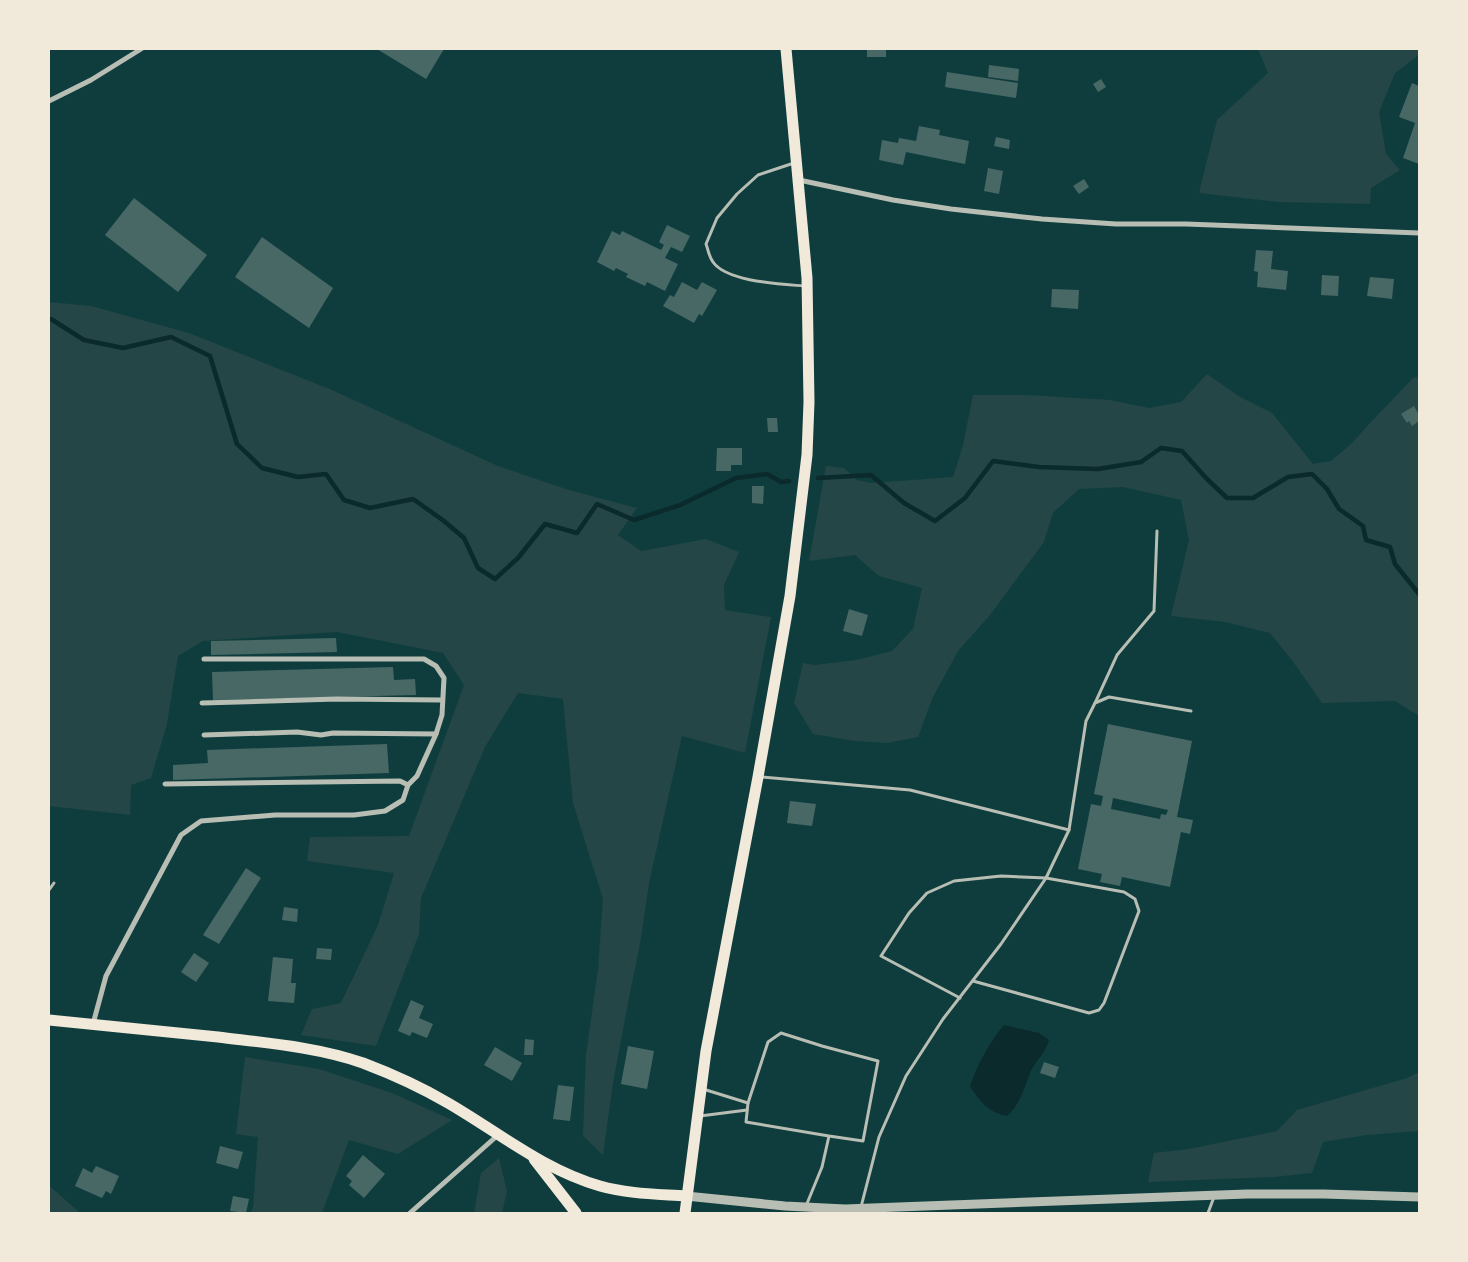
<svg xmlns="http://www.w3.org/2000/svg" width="1468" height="1262" viewBox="0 0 1468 1262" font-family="Ubuntu,sans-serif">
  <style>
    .green { fill: #244646 }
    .water { fill: #0a2a2b }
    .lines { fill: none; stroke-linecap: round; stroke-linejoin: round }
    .stream { stroke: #0a2a2b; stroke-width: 4.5 }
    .building { fill: #486865; fill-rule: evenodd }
    .service { stroke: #b8beb3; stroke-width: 3 }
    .minor { stroke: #b8beb3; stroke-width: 5 }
    .tertiary { stroke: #b8beb3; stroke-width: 9 }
    .primary { stroke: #f1e9da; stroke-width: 11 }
  </style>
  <rect width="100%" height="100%" fill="#0f3d3e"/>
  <g class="green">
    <polygon points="1258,49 1419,49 1419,55 1395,73 1379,112 1386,154 1400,170 1371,188 1370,204 1279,202 1199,193 1217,120 1268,73"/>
    <polygon points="49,302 91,306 189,333 332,390 498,466 569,490 637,508 618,535 641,551 706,539 739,552 724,585 725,610 771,617 745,753 682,736 649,883 640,944 628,1003 613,1083 603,1155 583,1136 586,1055 598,969 603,899 573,803 563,699 518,693 485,747 421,898 419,934 376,1046 301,1035 312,1009 341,1003 378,925 394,873 307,861 310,837 409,836 464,685 443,653 337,632 203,641 178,656 167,724 151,778 131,785 130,815 49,806"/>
    <polygon points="1207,374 1240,397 1272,413 1313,464 1331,461 1351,444 1371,422 1413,378 1419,376 1419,716 1395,701 1322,703 1294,663 1270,633 1225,622 1171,616 1189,540 1181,500 1123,487 1079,489 1053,513 1044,542 990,615 958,651 932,699 918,737 887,743 855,741 813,734 794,703 803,663 815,665 856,660 892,651 913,629 922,588 879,576 855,555 809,561 826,466 844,468 857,480 871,483 953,477 963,445 973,395 1027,395 1110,400 1149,408 1181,402"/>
    <polygon points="245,1057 319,1069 392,1093 452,1120 398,1154 349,1140 322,1213 250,1213 253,1208 258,1137 236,1134"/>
    <polygon points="1419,1072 1419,1131 1367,1135 1323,1142 1312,1173 1274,1177 1148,1182 1154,1153 1189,1149 1277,1131 1297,1110 1407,1078"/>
    <polygon points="499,1158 507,1191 502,1213 474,1213 481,1173"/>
    <polygon points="49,1185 52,1188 80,1213 49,1213"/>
  </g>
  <path class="water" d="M1004,1025L1039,1033L1049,1040C1045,1054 1037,1059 1031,1071C1024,1087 1021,1104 1007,1116C988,1112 980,1102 970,1086C978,1063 989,1043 1004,1025Z"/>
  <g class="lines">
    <g class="stream">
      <polyline points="49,320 51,319 84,340 123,348 171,337 210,356 237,444 262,468 298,477 326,474 344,500 370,508 413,499 444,521 464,538 478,568 495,579 518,558 545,524 577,533 597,504 634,520 680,505 736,478 767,474 781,482 789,481"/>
      <polyline points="818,478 871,475 904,503 935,521 965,498 993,461 1039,467 1098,469 1141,462 1161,448 1182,451 1206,478 1227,498 1253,498 1288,477 1312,474 1327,489 1339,509 1363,526 1366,540 1390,547 1395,564 1419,594"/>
    </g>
  </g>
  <g class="building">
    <polygon points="377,49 444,49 426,79"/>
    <rect x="867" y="49" width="19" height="8"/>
    <polygon points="989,65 1019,69 1018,81 988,77"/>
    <polygon points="947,72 1018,83 1016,98 945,87"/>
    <polygon points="1101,79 1106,87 1098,92 1093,84"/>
    <polygon points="1412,83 1419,86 1419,164 1403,158 1415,123 1399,117"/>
    <polygon points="919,126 940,130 939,135 969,141 965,164 906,152 903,165 879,160 882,140 898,143 899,138 916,141"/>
    <polygon points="996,137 1010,140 1009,149 994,146"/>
    <polygon points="988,168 1003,171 999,194 984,191"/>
    <polygon points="1084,179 1089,187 1079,194 1073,186"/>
    <polygon points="134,198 207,255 178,292 105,235"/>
    <polygon points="667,225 690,236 682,252 671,247 665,258 678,264 665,291 647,282 645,286 626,277 628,274 616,268 614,271 597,262 612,231 620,235 622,231 661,250 664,245 659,242"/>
    <polygon points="262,237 333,288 309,328 235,277"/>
    <polygon points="1256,250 1273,251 1271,269 1288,271 1286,290 1257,287 1258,272 1254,271"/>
    <polygon points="1322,275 1339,276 1338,296 1321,295"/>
    <polygon points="1370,277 1394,279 1392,299 1367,296"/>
    <polygon points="682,282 697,290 702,282 717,290 702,316 699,314 694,323 663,306 670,295 674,297"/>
    <polygon points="1052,289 1079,290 1078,309 1051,307"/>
    <polygon points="1414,406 1419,415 1419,421 1412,426 1409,421 1407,423 1401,414"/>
    <polygon points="767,418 777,418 778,432 768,432"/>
    <polygon points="717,448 742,448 742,465 731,465 731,471 716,471"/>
    <polygon points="752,486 764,486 763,504 752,503"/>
    <polygon points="849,609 868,615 862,636 843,631"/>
    <polygon points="336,638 337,652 211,655 211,641"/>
    <polygon points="393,667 394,680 415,679 416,695 213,700 212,672"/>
    <path d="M1108,724L1192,741L1177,817L1193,820L1190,834L1181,832L1170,887L1122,877L1120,886L1100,882L1102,874L1078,869L1091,804L1101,806L1103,796L1094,794ZM1113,798L1168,810L1166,815L1161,814L1160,819L1111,809Z"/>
    <polygon points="387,744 389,773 173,780 173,765 208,763 207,750"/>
    <polygon points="790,801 816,804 812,826 787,823"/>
    <polygon points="246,868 261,878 219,944 203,935"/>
    <polygon points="284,907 298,909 297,922 282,920"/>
    <polygon points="317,948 332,949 331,960 316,959"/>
    <polygon points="194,953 209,963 196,982 181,972"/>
    <polygon points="273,957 293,959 291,983 296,983 294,1003 268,1001"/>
    <polygon points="411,1000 424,1006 419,1018 433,1024 427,1038 412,1032 410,1036 398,1031"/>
    <polygon points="525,1039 534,1040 533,1055 524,1055"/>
    <polygon points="628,1046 654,1051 647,1089 621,1084"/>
    <polygon points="495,1047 522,1063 512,1081 484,1065"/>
    <polygon points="1044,1062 1059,1067 1055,1078 1040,1073"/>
    <polygon points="558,1085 574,1087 570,1121 553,1119"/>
    <polygon points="220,1146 243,1152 238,1169 216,1163"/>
    <polygon points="363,1155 385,1174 364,1198 349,1185 352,1181 346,1176"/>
    <polygon points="96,1166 119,1176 111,1194 106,1191 102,1198 75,1186 83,1168 92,1173"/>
    <polygon points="233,1196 249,1199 246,1213 230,1211"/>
  </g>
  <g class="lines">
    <g class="service">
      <path d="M794,163L758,175L737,194L717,218L706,244C708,249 709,257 713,262C727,282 781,284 804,286"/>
      <polyline points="1095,703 1117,655 1154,611 1157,531"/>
      <polyline points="761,777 910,790 1069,830"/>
      <polyline points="49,890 54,883"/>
      <polyline points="960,998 881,956 909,913 927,893 954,881 1001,876 1046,878 1124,892 1135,899 1139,911 1104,1003 1099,1010 1089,1013 973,981"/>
      <polyline points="703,1089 748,1103"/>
      <polyline points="700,1116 747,1110"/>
      <polyline points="806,1206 822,1167 829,1136 746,1122 748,1103 768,1042 781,1033 822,1046 878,1061 863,1141 829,1136"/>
      <polyline points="861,1207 879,1137 906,1076 943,1019 1001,944 1046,878 1069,830 1086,721 1095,703 1109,697 1191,711"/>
      <polyline points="1208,1213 1214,1197"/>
    </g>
    <g class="minor">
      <polyline points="49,101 91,80 141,49"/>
      <polyline points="799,180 893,200 951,209 1042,219 1116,224 1186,224 1419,233"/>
      <polyline points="202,703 337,699 442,700"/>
      <polyline points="204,735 297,732 321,735 333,733 436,734"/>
      <polyline points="165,784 400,781 408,785"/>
      <polyline points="93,1024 106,976 181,835 201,821 275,815 354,815 385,811 403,800 408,785 417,776 436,734 442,715 444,678 436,666 424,659 204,659"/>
      <polyline points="410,1213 498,1135"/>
    </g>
    <polyline class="tertiary" points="686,1196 785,1206 845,1209 1247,1194 1324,1194 1419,1197"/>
    <g class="primary">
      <path d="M49,1020C105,1026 162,1031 218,1037C266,1043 317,1047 363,1063C392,1074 421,1087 448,1103C498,1132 544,1170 600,1186C628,1194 658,1194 686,1196"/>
      <polyline points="534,1159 576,1213"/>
      <polyline points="685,1213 706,1051 758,777 790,596 807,455 809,402 807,278 786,49"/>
    </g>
  </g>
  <rect width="1468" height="1262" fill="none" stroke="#f1e9da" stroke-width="100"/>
</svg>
